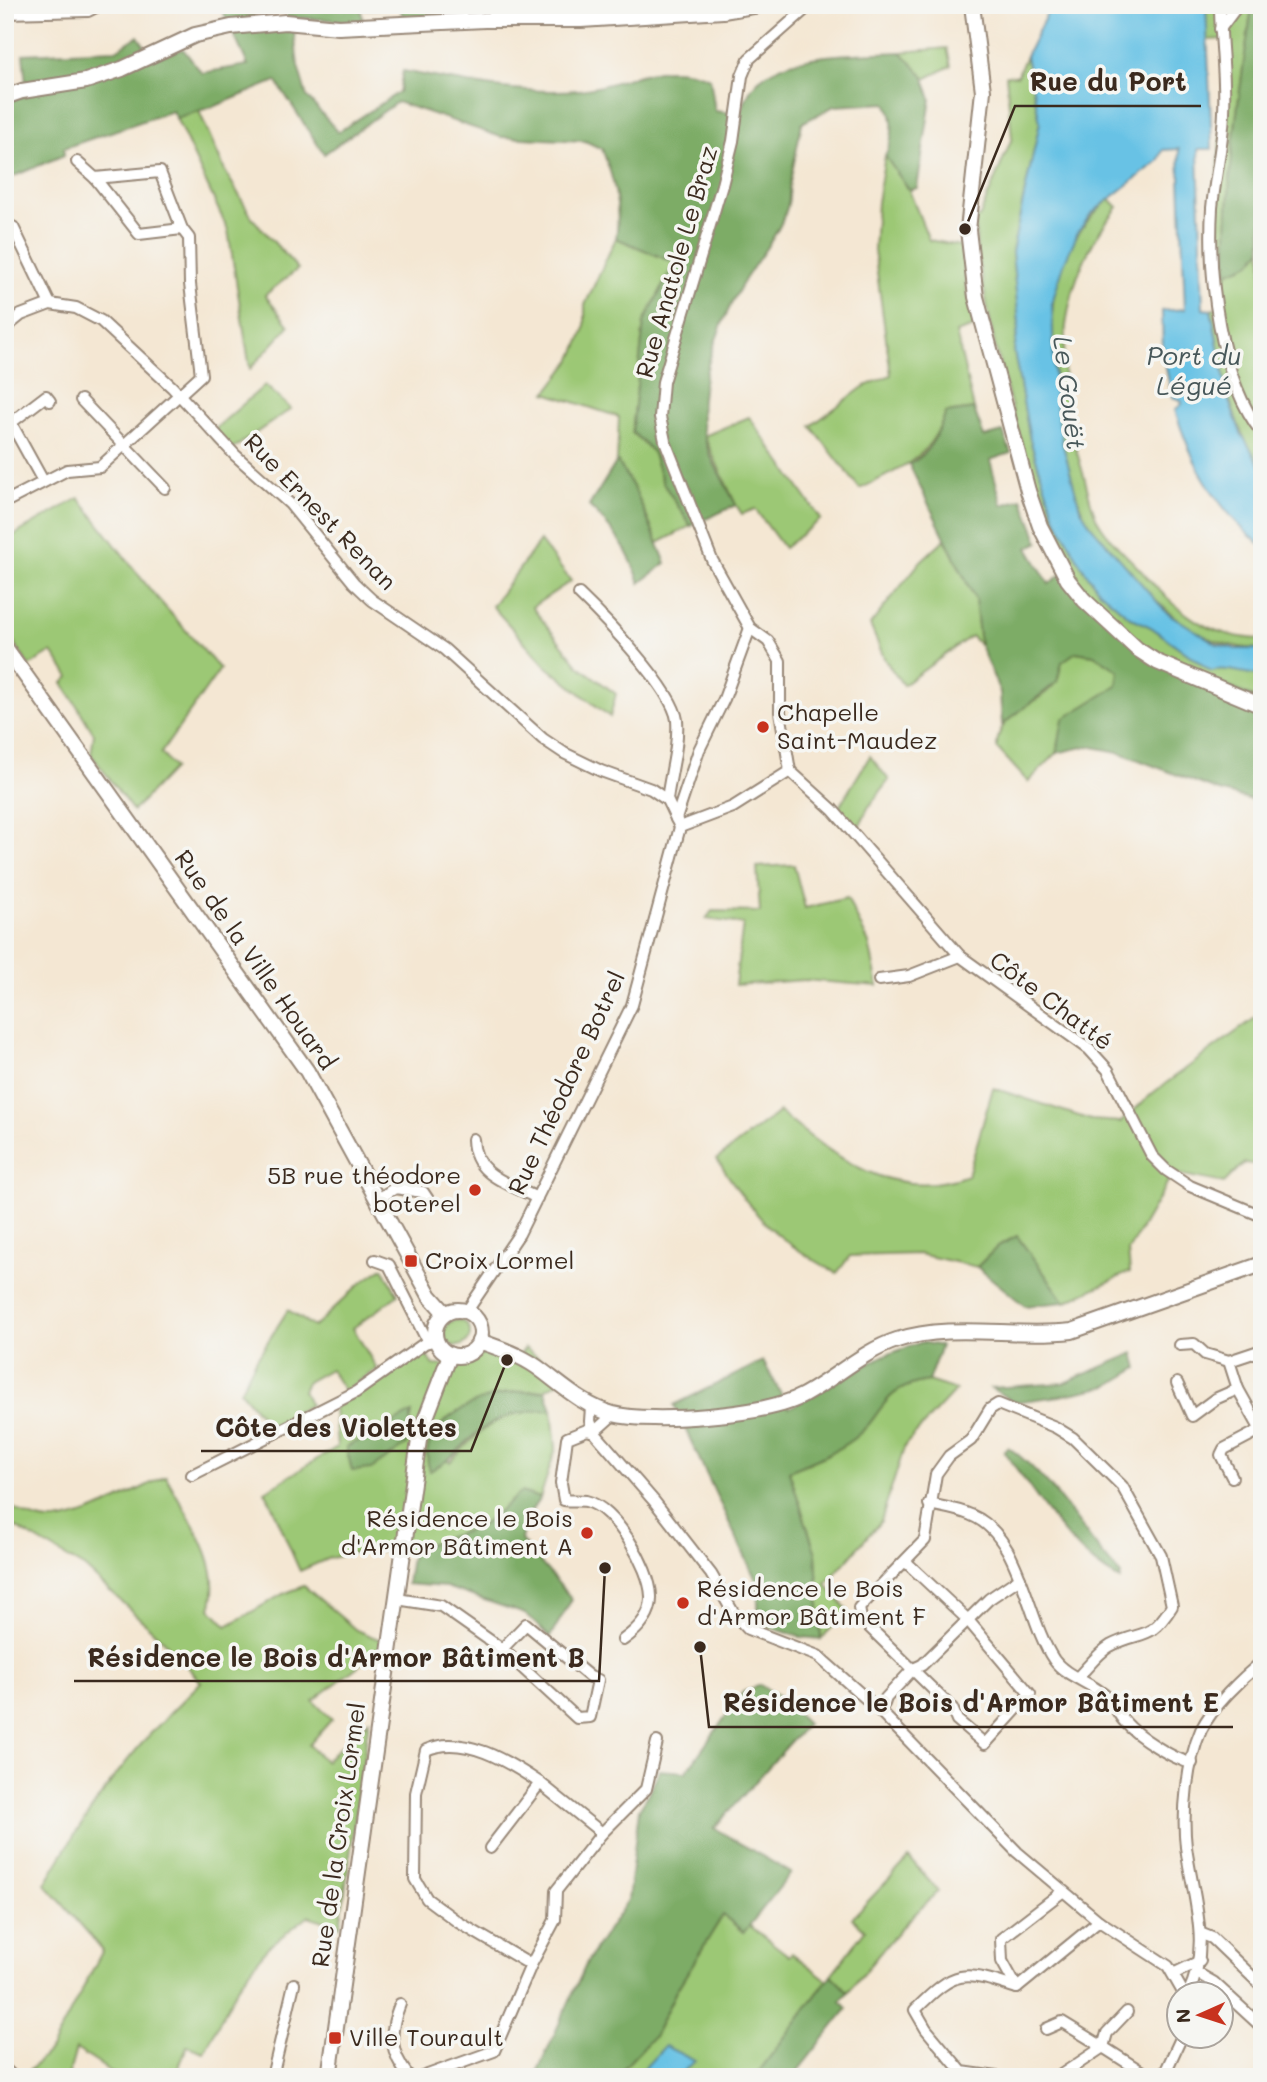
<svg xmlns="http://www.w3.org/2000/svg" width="1267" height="2082" viewBox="0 0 1267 2082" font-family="Mali,sans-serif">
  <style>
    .green { fill: #9cc875; stroke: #6c794a; stroke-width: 2 }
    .forest { fill: #7dac66; stroke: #5c6b42; stroke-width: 2 }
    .water { fill: #67c2e5; stroke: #517682; stroke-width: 2 }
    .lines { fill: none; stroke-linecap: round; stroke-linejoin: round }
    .street-casing { stroke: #988878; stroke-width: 14 }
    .secondary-casing { stroke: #988878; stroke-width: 18 }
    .street { stroke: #fff; stroke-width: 10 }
    .secondary { stroke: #fff; stroke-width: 14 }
    .poi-dot { fill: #c8321e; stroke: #f6f6f2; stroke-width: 2.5 }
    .labels { text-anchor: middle; stroke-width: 7; stroke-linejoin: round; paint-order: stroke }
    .street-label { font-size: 24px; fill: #3b2a1e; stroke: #f6f6f2 }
    .poi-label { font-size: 24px; fill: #3b2a1e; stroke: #f6f6f2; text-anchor: start }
    .water-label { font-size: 26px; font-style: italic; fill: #48585a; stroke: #f6f6f2 }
    .leader { fill: none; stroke: #3b2a1e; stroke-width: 2.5 }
    .callout-dot { fill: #3b2a1e; stroke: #f6f6f2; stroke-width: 2.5 }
    .callout-label { font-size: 26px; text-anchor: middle; font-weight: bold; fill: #3b2a1e; stroke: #f6f6f2; stroke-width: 7; stroke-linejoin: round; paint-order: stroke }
  </style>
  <rect width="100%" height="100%" fill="#f6f6f2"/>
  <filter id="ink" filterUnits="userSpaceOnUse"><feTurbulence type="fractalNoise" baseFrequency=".0143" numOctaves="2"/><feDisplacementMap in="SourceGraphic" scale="14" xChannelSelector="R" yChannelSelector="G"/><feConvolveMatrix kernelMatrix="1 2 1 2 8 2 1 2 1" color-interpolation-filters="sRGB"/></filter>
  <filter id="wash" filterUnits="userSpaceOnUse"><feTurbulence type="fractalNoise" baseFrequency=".00686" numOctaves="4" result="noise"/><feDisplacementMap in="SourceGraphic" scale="28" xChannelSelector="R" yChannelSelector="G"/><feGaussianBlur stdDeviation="1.57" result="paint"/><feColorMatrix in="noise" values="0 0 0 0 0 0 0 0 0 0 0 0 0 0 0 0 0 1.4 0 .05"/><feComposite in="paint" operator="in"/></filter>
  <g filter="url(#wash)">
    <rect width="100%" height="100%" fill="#f4e7d3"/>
    <g class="green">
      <path d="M1206,5H1260L1251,14C1238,100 1225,185 1227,273L1250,263L1262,248V468C1228,421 1221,365 1211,310L1220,307L1215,224L1226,39L1207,40Z"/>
      <polygon points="947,48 951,66 925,79 901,52"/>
      <polygon points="1026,56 1040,122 1012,252 1019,324 1014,351 1030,440 1055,517 1081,565 1099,591 1130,617 1151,627 1211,671 1219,668 1262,675 1262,701 1167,662 1132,639 1066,570 1041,515 995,346 977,254 975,218 979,218 1012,138 1006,75 1017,76"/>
      <polygon points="199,111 225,171 253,219 298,269 265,295 289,326 250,369 228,230 176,118"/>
      <path d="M885,156L909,190L929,240L961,246L967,292L977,326L956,333L974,409L946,413C928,460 903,467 860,489L811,426L863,387L891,375L874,250L877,202Z"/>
      <path d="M1110,199L1118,207C1052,285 1054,380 1083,473C1088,488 1090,505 1097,519C1107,539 1131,559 1145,575C1179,613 1210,638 1262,639V649C1193,648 1161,607 1119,559C1106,543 1089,528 1081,508C1059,457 1055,401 1054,346C1053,332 1051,317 1053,303C1057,263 1079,223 1110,199Z"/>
      <polygon points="616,238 675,263 644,322 632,432 652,451 663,483 691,526 658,543 635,490 617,461 619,417 546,393 572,359 579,343 585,328 585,305"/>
      <polygon points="265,385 291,409 228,452 213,439 217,427"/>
      <polygon points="749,417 821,519 784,548 755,509 742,514 736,505 704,436"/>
      <polygon points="79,498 152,592 220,669 161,753 174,768 133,811 91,754 94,734 63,683 69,677 52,652 29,666 5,628 5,540"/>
      <polygon points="945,539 975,599 980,645 971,636 903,685 885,660 870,625 921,561"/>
      <polygon points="540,541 571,581 532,607 579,666 616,694 610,717 546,666 492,606"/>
      <path d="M1076,652L1094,655L1119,671L1117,686L1064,719L1057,753L1028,782L997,748C996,713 1037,706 1055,684C1059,679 1060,669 1061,662Z"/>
      <polygon points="870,756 889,780 868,808 857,831 837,810"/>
      <polygon points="794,865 805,908 847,898 869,943 878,986 804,980 735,985 743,924 706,919 712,911 760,912 757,867"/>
      <path d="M1262,1013V1165L1244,1163L1224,1183L1173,1173L1128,1251L1130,1272L1065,1302L1017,1236L998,1246L977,1267L919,1254L850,1256L837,1273C774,1239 755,1218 717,1159L779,1112C836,1158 893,1203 968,1175L993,1088L1091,1120L1121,1122L1154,1092Z"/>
      <polygon points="383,1268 398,1295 353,1328 377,1369 344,1391 330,1369 307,1382 303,1391 310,1405 270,1427 240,1391 256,1360 288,1310 314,1327 361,1283"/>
      <circle cx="457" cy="1333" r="13"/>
      <path d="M525,1348L566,1377C535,1400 534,1386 504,1394C477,1402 457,1412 435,1429L450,1462C482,1427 503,1409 552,1410L556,1448L540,1498L521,1492L483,1525L412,1550L357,1552L327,1559L300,1571C287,1544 279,1518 265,1491L337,1447L334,1408L424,1353L434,1365L456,1366L483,1354L514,1363Z"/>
      <path d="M928,1381L956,1390L905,1445L881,1521L826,1584L848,1611L821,1639L816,1554L789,1471C811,1462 834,1453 853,1439C886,1415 877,1389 928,1381Z"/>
      <path d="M166,1476C186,1515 225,1563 210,1608L227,1626L283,1594L304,1586L356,1630L381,1640L379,1650L313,1701L332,1719L309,1745L325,1761L369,1720L340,1926L308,1916L268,1947L238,1986L204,2052L187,2046L175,2077H119L76,2049L68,2077H23L51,2049L103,1950L45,1884C74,1834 105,1785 144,1741C162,1720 182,1702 201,1682L163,1640L85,1568L5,1521V1503C19,1512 33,1520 50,1521C82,1522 136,1490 166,1476Z"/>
      <polygon points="909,1858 938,1891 898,1931 848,1992 831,1975 865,1930 852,1918"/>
      <polygon points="723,1915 743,1932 749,1925 789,1956 792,1953 827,1980 755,2077 615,2077 655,2035 676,1991"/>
    </g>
    <g class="forest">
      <path d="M220,5H261L253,12L259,30L294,31L298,66L307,97L338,132L399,92L403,71C461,82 519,95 579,90C627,85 660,56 710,78L715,111L740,114C743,106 747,96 751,89C779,49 858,55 901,52L923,75L931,99L917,188L909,190L885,156C893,139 896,119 886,103L834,106L802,123L789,187C792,213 772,240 758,260C726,304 692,380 704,436C709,459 726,484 736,505L691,526L663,483L652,451L632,432L644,322L675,263L616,238C621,206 614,179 602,149L585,141L501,137L397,102L324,154L276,81L218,105L176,118L172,111L64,148V155L5,180V103L27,95L23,54L116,50L138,36L153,58L183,49L202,73L248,65Z"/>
      <polygon points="285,5 448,5 451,15 404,18 399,7 361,9 363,22 287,17"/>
      <polygon points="533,5 718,5 580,14 535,12"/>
      <path d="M1260,5L1262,248L1251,263L1227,273C1225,186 1238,100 1251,14Z"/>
      <path d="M974,409L984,437L1003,432L1011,453L990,460L1002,505L1022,499L1039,542L1028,548L1049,584L1066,570L1132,639L1167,662L1262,701V803L1219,791L1118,752L1088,746L1057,753L1063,719L1117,686L1119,671L1094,655L1076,652L1062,662L1057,682L1002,725L1000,692L980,645L975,599L909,464C929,456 939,431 946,413Z"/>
      <path d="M617,461L635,490L666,563L640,583C629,550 614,530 589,506Z"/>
      <polygon points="1017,1236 1065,1302 1025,1306 977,1267 998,1246"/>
      <path d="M922,1342L941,1346L928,1381C877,1389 886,1415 853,1439C834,1453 811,1462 789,1471L816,1554L821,1639L801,1637L759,1624L757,1582L674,1405L763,1361L789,1408L883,1356Z"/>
      <polygon points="1134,1353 1138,1368 1108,1386 1060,1396 1014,1402 991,1388 1064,1383"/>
      <path d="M546,1391L552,1410C522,1410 496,1416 472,1437C456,1452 450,1461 430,1471C414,1426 472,1399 508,1393C520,1391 534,1392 546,1391Z"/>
      <polygon points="412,1413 406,1445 371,1469 352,1471 346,1447"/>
      <path d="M1008,1447C1057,1482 1081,1534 1121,1575L1120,1580C1069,1554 1038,1496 1004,1452Z"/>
      <polygon points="521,1492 540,1498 525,1520 521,1540 572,1599 550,1637 525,1614 446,1587 407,1584 412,1550 483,1525"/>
      <polygon points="760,1685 778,1696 807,1724 714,1828 791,1873 744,1932 723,1915 676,1991 655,2035 615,2077 535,2077 588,1960 628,1900 639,1809 650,1792 659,1770 686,1772 743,1692"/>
      <polygon points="831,1975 848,1992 841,2001 847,2009 793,2077 755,2077"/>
    </g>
    <g class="water">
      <path d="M1051,5H1206L1212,149H1198L1203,309L1211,310L1229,401L1241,433L1262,468V546C1219,512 1191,463 1175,410L1182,404L1181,400L1172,397L1163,353L1162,311L1185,309L1179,149L1163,150L1158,161L1091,214L1078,232L1064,264L1052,303L1055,397L1063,445L1080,508L1091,526L1166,612L1217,644L1236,649H1262V675C1245,675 1226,666 1211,671L1151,627L1130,617L1099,591L1081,565L1055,517L1030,440L1014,351L1019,324L1012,252L1040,122L1026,56Z"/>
      <polygon points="665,2046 695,2061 677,2077 636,2077"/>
    </g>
  </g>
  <g filter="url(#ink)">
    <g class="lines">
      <g class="street-casing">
        <g id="street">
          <path d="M1220,5C1220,41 1226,76 1224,112C1223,144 1215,176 1212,208C1208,275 1219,379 1262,433"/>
          <polyline points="5,13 88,11 100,5"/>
          <polyline points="1220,29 1238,5"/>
          <polyline points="77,162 95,178 139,234 182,229"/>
          <polyline points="13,227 50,304"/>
          <polyline points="5,328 21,315 50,304 76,308 101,321 172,387 235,455 290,504 354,583 372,600 444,649 543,739 564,753 601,771 651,789 667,800 680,827 632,1005 519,1234 467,1311"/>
          <polyline points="81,400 165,488"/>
          <polyline points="11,423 43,481"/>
          <polyline points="8,425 46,396 50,401"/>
          <polyline points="5,502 67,470 100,467 201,375 190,284 189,238 182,229 160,172 95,178"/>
          <path d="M579,594C603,617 673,689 677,720C679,746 670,774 667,800"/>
          <polyline points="790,771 780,712 780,661 768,641 750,628 712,560 665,441 660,417 663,382 722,185 733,141 742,76 749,59 810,5"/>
          <polyline points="790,771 833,810 960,956 1089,1049 1108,1070 1152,1156 1166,1170 1190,1186 1262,1216"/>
          <polyline points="676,819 699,750 724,699 750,628"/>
          <polyline points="680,827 733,807 790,771"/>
          <polyline points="879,980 909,976 960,956"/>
          <path d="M473,1139C474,1176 508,1183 537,1198"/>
          <polyline points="377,1200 395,1188 423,1192 429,1201"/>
          <polyline points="375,1260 389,1265 428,1342"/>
          <polyline points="1180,1345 1194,1344 1205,1354 1229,1361"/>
          <polyline points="1262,1350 1229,1361 1238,1389 1262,1432"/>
          <polyline points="1177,1383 1192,1416 1215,1399 1238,1389"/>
          <polyline points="591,1407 590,1421 594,1432 654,1501 711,1574 734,1614 748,1629 818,1656 879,1710 1017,1852 1099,1921 1168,1966 1184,1994"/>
          <path d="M594,1432L587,1430L567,1438L561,1483L564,1500C571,1501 579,1500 586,1501C615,1507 650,1568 651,1596C652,1615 637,1630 623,1640"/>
          <polyline points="594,1432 614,1414"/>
          <polyline points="192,1475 356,1392 425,1343 435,1340"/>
          <polyline points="1232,1477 1221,1455 1224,1449 1260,1430"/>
          <path d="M929,1504C943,1507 958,1509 971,1515C1021,1535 1026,1619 1054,1660C1067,1678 1095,1683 1110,1700C1116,1707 1119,1716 1125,1722C1137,1736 1174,1760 1192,1763"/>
          <path d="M906,1562L967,1619L1030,1694L985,1744L957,1720L952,1708L861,1619L859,1608L925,1540L936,1474L949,1456L971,1440L990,1409L998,1404L1055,1427L1073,1438L1122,1486L1161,1556L1172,1606C1149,1643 1142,1629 1110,1646C1098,1653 1088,1667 1078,1677"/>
          <polyline points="397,1599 441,1606 502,1649 577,1718 590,1717 598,1680 590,1677 526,1624 502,1649"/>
          <polyline points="884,1704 886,1698 913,1669 922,1665 989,1599 1020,1578"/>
          <polyline points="490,1848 540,1783 602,1833"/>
          <polyline points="1202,1934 1212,1938 1262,1986"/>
          <path d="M531,1965L458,1922L427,1899L415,1879L416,1793L426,1750C463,1733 509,1762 540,1783"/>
          <polyline points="1197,1973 1213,1982 1262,2027"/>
          <polyline points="1173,1974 1200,1961"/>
          <polyline points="1017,1988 1002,1961 1001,1939 1062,1892"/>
          <path d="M1188,1994C1212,1945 1193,1899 1186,1847C1182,1813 1187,1762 1201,1730C1212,1707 1242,1678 1262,1662"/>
          <path d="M400,2004C388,2034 390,2052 409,2077"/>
          <polyline points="1046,2029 1062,2022 1103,2047 1107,2033 1127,2012"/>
          <polyline points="5,2069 13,2077"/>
          <polyline points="233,2076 237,2077"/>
          <polyline points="272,2077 294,1984"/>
          <polyline points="422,2077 494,2051 531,1965 555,1920 556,1891 602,1833 646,1789 657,1742"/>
          <path d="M997,2077L962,2072L926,2029L915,2010C956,1969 962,1970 1017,1988L1099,1921"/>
          <polyline points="1058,2077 1103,2047 1150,2077"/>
          <polyline points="1163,2077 1182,2036"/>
        </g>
      </g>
      <g class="secondary-casing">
        <g id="secondary">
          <polyline points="972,5 983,91 968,230 976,297 1028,491 1040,526 1068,580 1084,600 1137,649 1157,662 1262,706"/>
          <polyline points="5,97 22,91 86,81 122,69 195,35 231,27 285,22 339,27 485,20 581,20 723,11 759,5"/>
          <polyline points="5,647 307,1071 430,1296 445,1313"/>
          <circle cx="458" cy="1333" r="23"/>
          <path d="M479,1341C499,1348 520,1355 537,1367C562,1385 583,1406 613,1414C651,1424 767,1415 802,1396C834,1379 863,1351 897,1340C952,1322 1015,1338 1072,1331L1262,1264"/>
          <polyline points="329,2077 420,1433 450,1355"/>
        </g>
      </g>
      <use href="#street" class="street"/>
      <use href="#secondary" class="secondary"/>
    </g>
  </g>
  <g class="poi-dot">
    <circle cx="763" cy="727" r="7"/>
    <circle cx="475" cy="1190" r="7"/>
    <rect x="404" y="1254" width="14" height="14" rx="3.5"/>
    <circle cx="587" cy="1533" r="7"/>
    <circle cx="683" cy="1603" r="7"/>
    <rect x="328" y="2031" width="14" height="14" rx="3.5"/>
  </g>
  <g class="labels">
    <g class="street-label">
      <text transform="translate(677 262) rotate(-74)" y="8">Rue Anatole Le Braz</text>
      <text transform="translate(320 512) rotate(46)" y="8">Rue Ernest Renan</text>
      <text transform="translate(255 960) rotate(55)" y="8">Rue de la Ville Houard</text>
      <text transform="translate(1051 1001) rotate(37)" y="8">Côte Chatté</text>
      <text transform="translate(567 1083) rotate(-65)" y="8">Rue Théodore Botrel</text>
      <text transform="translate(339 1835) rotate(-82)" y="8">Rue de la Croix Lormel</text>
    </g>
    <g class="poi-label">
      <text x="777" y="721">Chapelle<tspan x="777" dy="28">Saint-Maudez</tspan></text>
      <text x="461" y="1184" text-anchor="end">5B rue théodore<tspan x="461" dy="28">boterel</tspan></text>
      <text x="425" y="1269">Croix Lormel</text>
      <text x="573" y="1527" text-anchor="end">Résidence le Bois<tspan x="573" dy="28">d'Armor Bâtiment A</tspan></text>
      <text x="697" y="1597">Résidence le Bois<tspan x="697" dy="28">d'Armor Bâtiment F</tspan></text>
      <text x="349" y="2046">Ville Tourault</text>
    </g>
    <g class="water-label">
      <text x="1194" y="365">Port du<tspan x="1194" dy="30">Légué</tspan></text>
      <text transform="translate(1069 393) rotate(83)" y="9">Le Gouët</text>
    </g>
  </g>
  <path class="leader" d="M965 229L1015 106H1201M507 1360L471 1451H201M605 1568L599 1681H74M700 1647L709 1727H1233"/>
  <g class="callout-dot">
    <circle cx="965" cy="229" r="7"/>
    <circle cx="507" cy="1360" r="7"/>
    <circle cx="605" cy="1568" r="7"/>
    <circle cx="700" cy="1647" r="7"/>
  </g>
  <g class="callout-label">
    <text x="1108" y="91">Rue du Port</text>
    <text x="336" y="1437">Côte des Violettes</text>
    <text x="336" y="1667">Résidence le Bois d'Armor Bâtiment B</text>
    <text x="971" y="1712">Résidence le Bois d'Armor Bâtiment E</text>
  </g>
  <rect width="1267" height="2082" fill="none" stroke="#f6f6f2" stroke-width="28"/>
  <g transform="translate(1200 2015) rotate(267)"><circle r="33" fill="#f6f6f2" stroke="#aba49d" stroke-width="2"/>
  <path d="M0-5L12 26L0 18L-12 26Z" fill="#c8321e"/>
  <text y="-10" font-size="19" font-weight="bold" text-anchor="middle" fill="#3b2a1e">N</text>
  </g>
</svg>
